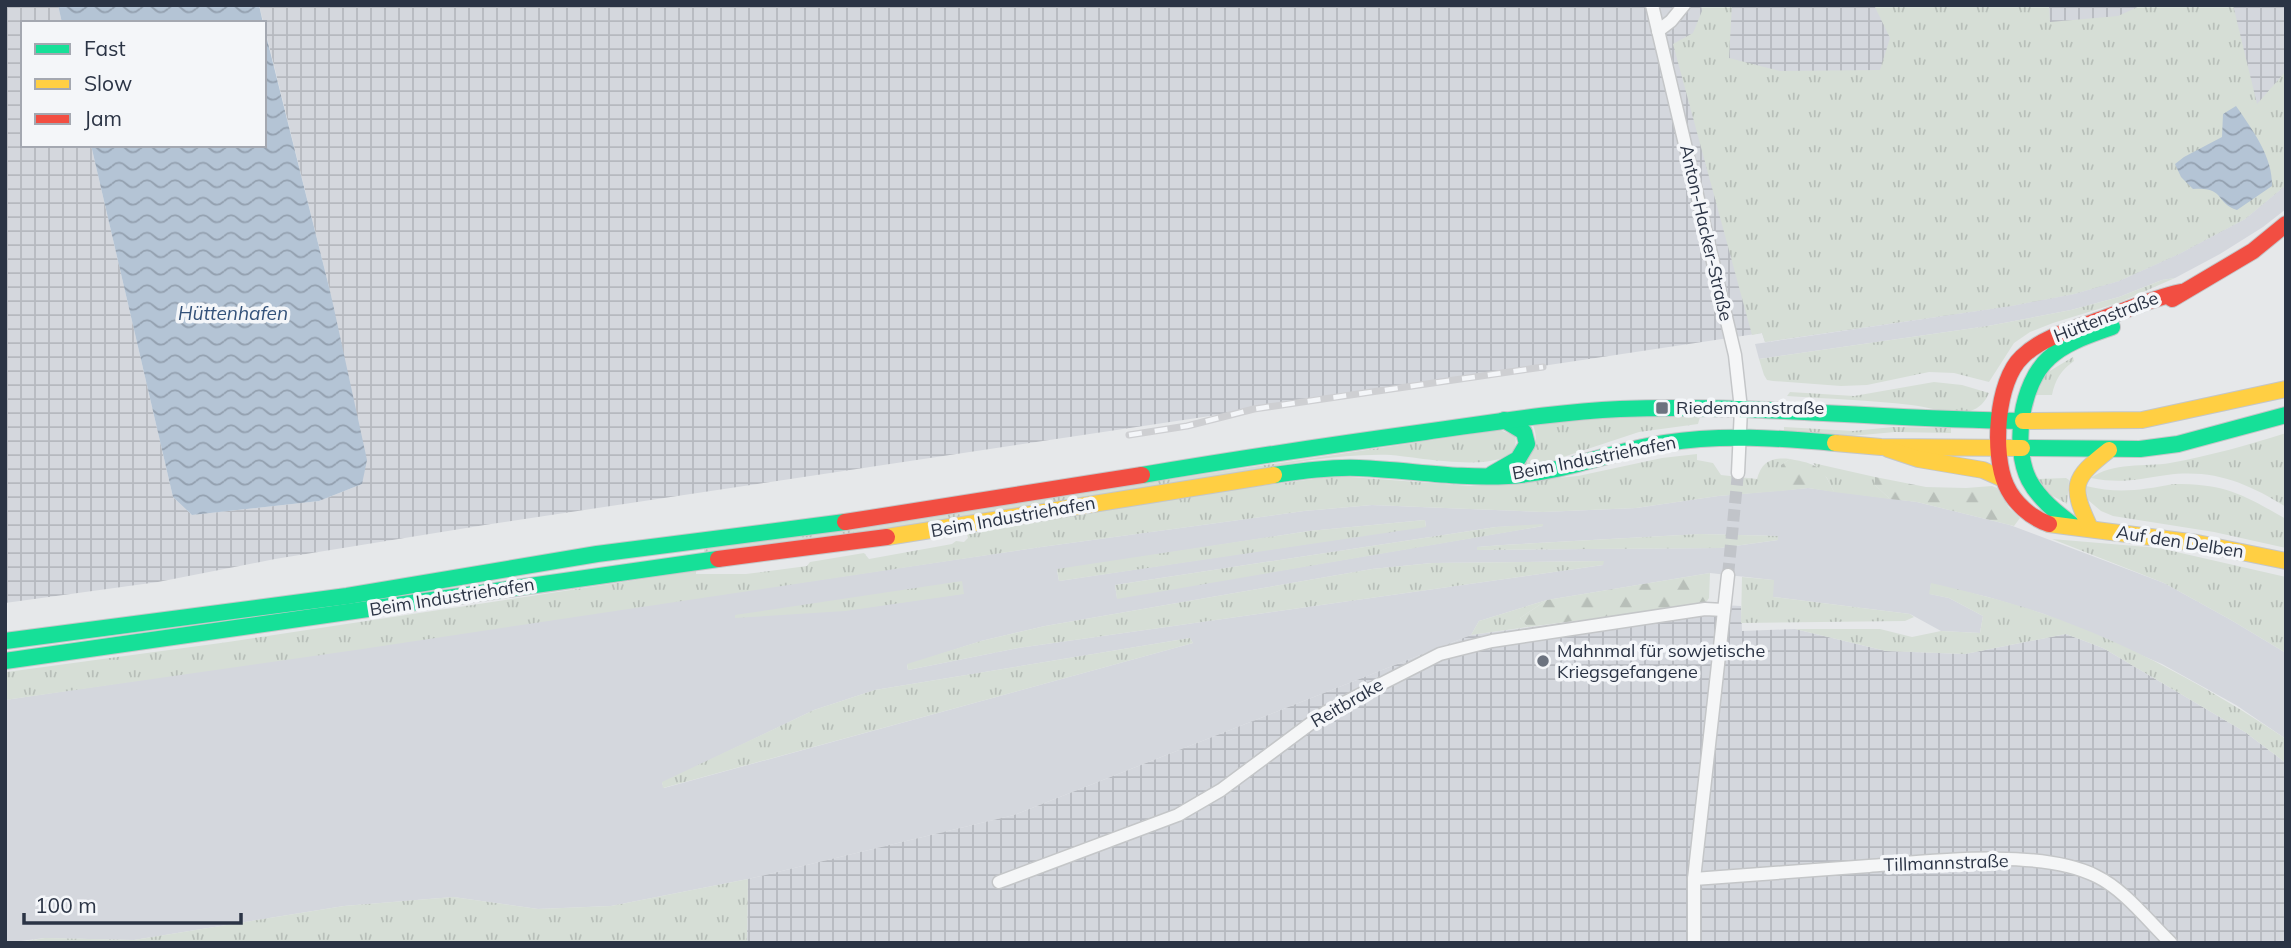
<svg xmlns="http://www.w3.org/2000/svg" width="2291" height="948" viewBox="0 0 2291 948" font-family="Mulish,sans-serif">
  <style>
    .built { fill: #d4d7dd; fill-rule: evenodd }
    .industrial { fill: url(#industrial-grid) }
    .grass { fill: url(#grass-tufts) }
    .forest { fill: url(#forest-firs) }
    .water { fill: url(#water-waves) }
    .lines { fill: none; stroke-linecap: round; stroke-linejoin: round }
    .street-tunnel { stroke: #c1c4c9; stroke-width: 12; stroke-dasharray: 12 6; stroke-linecap: butt }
    .street-casing { stroke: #c4c6c8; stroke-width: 15 }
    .fast-casing { stroke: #c4c6c8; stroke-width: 18 }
    .slow-casing { stroke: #c4c6c8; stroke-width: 18 }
    .jam-casing { stroke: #c4c6c8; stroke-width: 18 }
    .street { stroke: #f5f6f7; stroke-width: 12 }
    .fast { stroke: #16e098; stroke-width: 16 }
    .slow { stroke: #ffcf43; stroke-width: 16 }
    .jam { stroke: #f24e42; stroke-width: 16 }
    .rail-casing { stroke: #cecfd2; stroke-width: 7 }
    .rail { stroke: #f4f6f9; stroke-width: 4.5; stroke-dasharray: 13; stroke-linecap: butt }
    .poi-dot { fill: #6c737f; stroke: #f4f6f9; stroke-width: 2.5 }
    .labels { text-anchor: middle; stroke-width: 7; stroke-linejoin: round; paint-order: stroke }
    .street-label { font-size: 18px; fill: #2b3445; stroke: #f4f6f9 }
    .poi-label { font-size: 18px; fill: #2b3445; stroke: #f4f6f9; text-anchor: start }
    .water-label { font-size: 19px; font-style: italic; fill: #34527a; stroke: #f4f6f9 }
  </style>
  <defs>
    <pattern id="industrial-grid" width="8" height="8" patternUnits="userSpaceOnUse" patternTransform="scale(1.75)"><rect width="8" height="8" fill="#d4d7dd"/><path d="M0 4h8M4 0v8" fill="none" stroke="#b6b9bf"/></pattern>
    <pattern id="grass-tufts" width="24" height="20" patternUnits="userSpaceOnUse" patternTransform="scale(1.75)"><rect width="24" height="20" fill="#d6ded6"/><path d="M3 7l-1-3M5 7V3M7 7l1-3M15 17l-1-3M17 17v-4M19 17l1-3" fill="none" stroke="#b8bfb9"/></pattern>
    <pattern id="forest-firs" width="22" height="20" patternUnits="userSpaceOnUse" patternTransform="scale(1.75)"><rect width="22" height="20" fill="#d6ded6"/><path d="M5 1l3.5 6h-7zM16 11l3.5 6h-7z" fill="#b8bfb9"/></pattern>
    <pattern id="water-waves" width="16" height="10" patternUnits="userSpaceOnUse" patternTransform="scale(1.75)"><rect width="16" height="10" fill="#b4c4d5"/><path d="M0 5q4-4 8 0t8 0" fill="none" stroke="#93a0af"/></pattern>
  </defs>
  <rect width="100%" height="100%" fill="#e6e8ea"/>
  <g class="built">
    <polygon points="2286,185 2286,209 2263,227 2220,254 2175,278 2162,280 2119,297 2071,310 1988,326 1759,359 1755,344 2011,306 2074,294 2119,281 2179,254 2245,219"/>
    <path d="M1808,488L1917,502L2010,525L2164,583L2231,620L2286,653V739L2236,705L2162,664L2044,614L1988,597L1931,584L1930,594L1949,598L1983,616L1980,633L1941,631L1910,614L1773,597V580L1710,573L1547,600L1479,621L1471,635L1014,815L748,879L611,906L538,909L453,897L344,906L134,940L45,938L5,943V700L1041,547L1304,511L1372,505L1543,512L1636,508L1718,496ZM1425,520L1426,526L1059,581L1057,570L1309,531ZM1543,525V526L1117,598L1115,585L1496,527ZM1700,534L1778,536V540L1720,548L1477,550V547L1503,545ZM1603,561V565L1018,648L908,670L907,665L981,641L1045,626L1372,569L1432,563ZM1190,638L1193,643L664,788L662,783L814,710L875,690Z"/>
  </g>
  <g class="industrial">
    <polygon points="5,5 58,5 62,23 23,23 23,145 91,145 173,497 192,515 319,501 362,484 331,295 259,5 2286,5 2286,185 2245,219 2179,254 2119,281 2074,294 2011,306 1765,342 1762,333 491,524 275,559 158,582 5,603"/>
    <polygon points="1705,604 1741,606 1742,631 1795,629 1886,651 1965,654 2066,634 2103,648 2245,732 2286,763 2286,943 747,943 748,879 1014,815 1471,635"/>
  </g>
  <g class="grass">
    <polygon points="1701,5 1732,5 1729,58 1780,71 1880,70 1890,38 1874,5 2049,5 2050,22 2118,16 2142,5 2233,5 2257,104 2286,71 2286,185 2245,219 2179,254 2119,281 2074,294 2011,306 1765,342 1762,333 1752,335 1673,44 1693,33 1702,11"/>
    <polygon points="2175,278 2118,303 2053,323 2030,332 2014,343 1989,382 1954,373 1929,372 1867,385 1841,386 1773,381 1767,380 1764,375 1759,359 1988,326 2071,310 2119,297 2162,280"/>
    <path d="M2073,357L2074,361C2061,370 2055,380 2052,395H2036L2043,375Z"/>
    <path d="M1934,382L1962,385L1989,393C1985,402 1980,408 1970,411C1952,416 1930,407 1911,405C1870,400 1828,399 1787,396L1790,392L1854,396Z"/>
    <path d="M1632,416L1700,417L1698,424L1639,432L1545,463L1524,466C1533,451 1540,443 1533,425Z"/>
    <polygon points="1784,427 1853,431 1893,427 1951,428 1951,433 1895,432 1851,436 1784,432"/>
    <path d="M1500,430L1515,436C1525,480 1413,456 1391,455C1364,454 1338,457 1311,460L967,518L704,552V549Z"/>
    <path d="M2286,433V507C2247,483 2214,469 2167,475C2138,479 2121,484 2091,478C2112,462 2146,467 2170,463C2209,456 2248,445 2286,433Z"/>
    <path d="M1697,454V460L1713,463L1721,475L1757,479C1762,461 1772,457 1790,459L1781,465V491L1718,496L1636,508L1543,512L1372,505L1304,511L1041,547L349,651L5,700L7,672L228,642L696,571V574H746L807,566L810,562L864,553L869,559L952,544L956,541L964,542L968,538L967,534L1192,495L1337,476L1471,486L1578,476L1662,458Z"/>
    <polygon points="1813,463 1875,477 1875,485 1890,499 1834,492 1827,478"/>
    <polygon points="2066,478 2069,480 2067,504 2051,495 2038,479"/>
    <path d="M2174,484C2226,484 2242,494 2286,519V548L2214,532L2113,516L2101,511L2088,500L2086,486C2119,494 2141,490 2174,484Z"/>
    <polygon points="1425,520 1426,527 1059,581 1057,569 1309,531"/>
    <polygon points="1543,524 1543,526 1117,599 1115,585 1496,527"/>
    <polygon points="1700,534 1778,536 1778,540 1720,548 1477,550 1477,547 1503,545"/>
    <polygon points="2052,539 2159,548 2286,577 2286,653 2231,620 2164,583"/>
    <polygon points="1604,561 1603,565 1018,648 908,670 907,664 981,641 1045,626 1372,569 1432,563"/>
    <polygon points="1742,577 1774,580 1773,597 1910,614 1914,617 1905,621 1741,623"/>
    <polygon points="962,581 964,594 845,611 735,618 735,615"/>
    <path d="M1931,583C1969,592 2007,601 2044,614C2130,644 2210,688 2286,739V763L2245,732L2103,648L2066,634L1965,654L1886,651L1795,629H1880L1912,637L1941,631L1980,633L1983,616L1949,598L1929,594Z"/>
    <polygon points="1547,600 1520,618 1528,627 1471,635 1479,621"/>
    <polygon points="1190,638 1193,643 663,788 662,782 814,710 875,690"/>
    <polygon points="748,879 747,943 14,943 45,938 134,940 344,906 453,897 538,909 611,906"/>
  </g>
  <g class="forest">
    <path d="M1790,459C1817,464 1822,466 1834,492L1808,488L1781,491V465Z"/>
    <polygon points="1875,477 1926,487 1966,488 1992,486 1997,488 2009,508 2020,518 2014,526 1917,502 1890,499 1875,485"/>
    <polygon points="1710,573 1709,598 1705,604 1528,627 1520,618 1547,600"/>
  </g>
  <g class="water">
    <polygon points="58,5 259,5 263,23 62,23"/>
    <polygon points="264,27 331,295 367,460 362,484 319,501 192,515 173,497 91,145 264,145"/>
    <path d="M2236,106C2252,129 2273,157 2272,186L2237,210C2215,203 2225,186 2193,189L2181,177L2175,164L2184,157L2222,137L2223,114Z"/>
  </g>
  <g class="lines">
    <polyline class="street-tunnel" points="1728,575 1738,473"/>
    <g class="street-casing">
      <g id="street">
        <polyline points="1652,5 1735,355 1741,409 1738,473"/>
        <polyline points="1658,31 1671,21 1684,5"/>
        <path d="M1694,879C1753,875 1811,870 1869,866C1931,861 2040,848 2096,876C2125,890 2148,921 2171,943"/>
        <polyline points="999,882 1178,815 1221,790 1326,712 1440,654 1492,641 1705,609 1724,610"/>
        <polyline points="1694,943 1694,879 1728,575"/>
      </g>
    </g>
    <g class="fast-casing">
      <g id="fast">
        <polyline points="2022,448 2140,449 2178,444 2286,415"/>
        <polyline points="1492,474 1518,459 1527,444 1524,432 1504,420"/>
        <path d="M1142,475C1237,459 1331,445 1425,432C1490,423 1555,412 1620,409C1755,404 1889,420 2023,421"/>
        <path d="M1274,475C1302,471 1330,467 1359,468C1409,470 1458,479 1508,476C1562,473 1612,451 1665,443C1721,434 1779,438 1835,443"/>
        <path d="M2074,526C2057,513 2039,499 2029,480C2012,446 2021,383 2049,358C2066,342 2090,335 2112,327"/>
        <polyline points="5,641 347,596 597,554 845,522"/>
        <polyline points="5,661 718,559"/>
      </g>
    </g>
    <g class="slow-casing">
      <g id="slow">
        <polyline points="2023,421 2142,420 2286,389"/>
        <polyline points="1835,443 1881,447 2022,448"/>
        <polyline points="1888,449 1918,459 1983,470 2001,478"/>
        <polyline points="2049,524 2197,543 2286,561"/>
        <path d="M2090,528C2070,485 2072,479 2109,450"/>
        <polyline points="887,537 1274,475"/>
      </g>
    </g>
    <g class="jam-casing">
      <g id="jam">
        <polyline points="2172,299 2253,251 2286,224"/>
        <polyline points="845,522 1142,475"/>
        <path d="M2049,524C2031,518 2014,503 2006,485C1992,454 1996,381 2022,357C2042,337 2074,329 2099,320C2126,310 2153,298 2181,292"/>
        <polyline points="718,559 887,537"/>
      </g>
    </g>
    <use href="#street" class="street"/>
    <use href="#fast" class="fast"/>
    <use href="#slow" class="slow"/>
    <use href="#jam" class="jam"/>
    <g class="rail-casing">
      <polyline id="rail" points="1129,435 1187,426 1254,409 1543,367"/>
    </g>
    <use href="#rail" class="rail"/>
  </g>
  <g class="poi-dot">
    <rect x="1655" y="401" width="14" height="14" rx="3.5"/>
    <circle cx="1543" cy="661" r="7"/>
  </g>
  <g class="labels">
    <g class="street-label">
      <text transform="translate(1706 233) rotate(77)" y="6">Anton-Hacker-Straße</text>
      <text transform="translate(2106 317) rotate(-21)" y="6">Hüttenstraße</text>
      <text transform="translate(1594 458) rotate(-11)" y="6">Beim Industriehafen</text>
      <text transform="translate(1013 517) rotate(-10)" y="6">Beim Industriehafen</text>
      <text transform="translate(2180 542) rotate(9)" y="6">Auf den Delben</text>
      <text transform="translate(452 597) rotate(-9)" y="6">Beim Industriehafen</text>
      <text transform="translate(1347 703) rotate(-30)" y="6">Reitbrake</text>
      <text transform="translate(1946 863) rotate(-2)" y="6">Tillmannstraße</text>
    </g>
    <g class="poi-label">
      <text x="1676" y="414">Riedemannstraße</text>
      <text x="1557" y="657">Mahnmal für sowjetische<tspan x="1557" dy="21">Kriegsgefangene</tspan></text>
    </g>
    <g class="water-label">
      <text x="233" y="320">Hüttenhafen</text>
    </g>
  </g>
  <rect width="2291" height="948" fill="none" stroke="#2b3445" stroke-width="14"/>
  <rect x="21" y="21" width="245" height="126" fill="#f4f6f9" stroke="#a4a8b1" stroke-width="2"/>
  <rect x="35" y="44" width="35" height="10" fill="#16e098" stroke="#a4a8b1" stroke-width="2"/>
  <text x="84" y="56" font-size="21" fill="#2b3445">Fast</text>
  <rect x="35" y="79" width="35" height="10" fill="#ffcf43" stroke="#a4a8b1" stroke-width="2"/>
  <text x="84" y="91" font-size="21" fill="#2b3445">Slow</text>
  <rect x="35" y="114" width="35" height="10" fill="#f24e42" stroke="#a4a8b1" stroke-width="2"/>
  <text x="84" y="126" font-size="21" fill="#2b3445">Jam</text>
  <path d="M24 913v10h217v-10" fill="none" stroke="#2b3445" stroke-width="3.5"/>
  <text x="35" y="913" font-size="21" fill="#2b3445" stroke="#f4f6f9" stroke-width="5" paint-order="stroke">100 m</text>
</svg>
